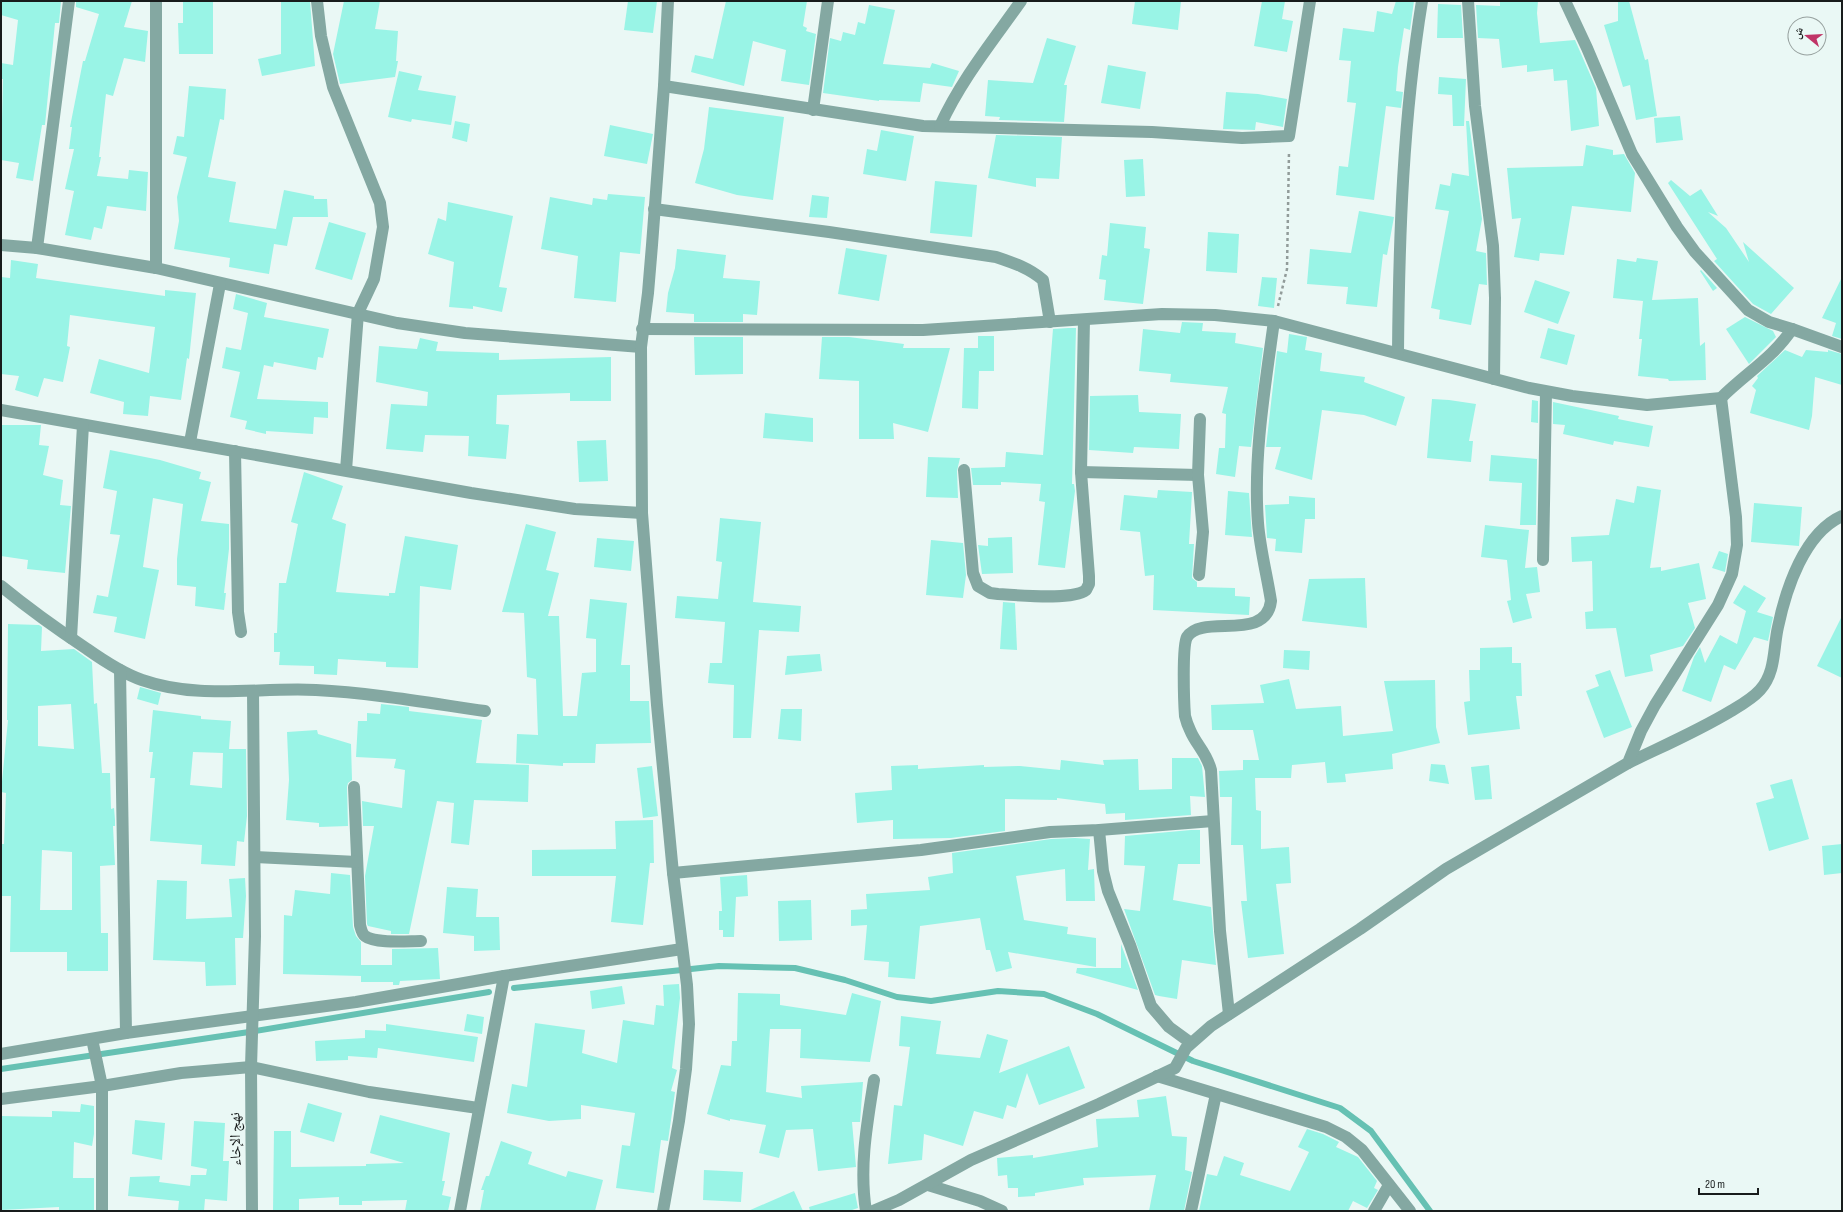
<svg xmlns="http://www.w3.org/2000/svg" width="1843" height="1212" viewBox="0 0 1843 1212" font-family="'Sofia Sans Condensed','Noto Naskh Arabic',sans-serif">
  <style>
    .lines { fill: none; stroke-linecap: round; stroke-linejoin: round }
    .stream { stroke: #66c1b3; stroke-width: 6 }
    .building { fill: #99f4e6; fill-rule: evenodd }
    .path { stroke: #929c9a; stroke-width: 2.5; stroke-dasharray: 3 3; stroke-linecap: butt }
    .minor { stroke: #84a8a2; stroke-width: 12 }
    .labels { text-anchor: middle; stroke-width: 3; stroke-linejoin: round; paint-order: stroke }
    .street-label { font-size: 15px; fill: #181c1c; stroke: #eaf8f5 }
  </style>
  <rect width="100%" height="100%" fill="#eaf8f5"/>
  <g class="lines">
    <g class="stream">
      <polyline points="514,988 719,966 795,968 845,980 897,997 931,1001 998,991 1044,994 1097,1014 1193,1061 1340,1108 1371,1131 1430,1211"/>
      <polyline points="1,1069 249,1032 489,992"/>
    </g>
  </g>
  <g class="building">
    <polygon points="1,1 61,1 59,23 55,23 45,125 42,125 33,181 16,178 19,163 1,160 3,79 1,79 1,63 13,65 18,20 1,15"/>
    <polygon points="76,1 132,1 124,27 148,31 145,62 124,58 113,96 106,94 99,157 101,157 97,176 128,179 129,170 148,172 146,211 107,206 102,229 94,227 91,240 65,235 74,191 65,189 74,149 69,149 72,127 70,127 83,61 85,61 99,14 76,7"/>
    <polygon points="183,1 213,1 213,54 179,54 178,23 183,23"/>
    <polygon points="281,1 310,1 315,66 262,76 258,59 281,54"/>
    <polygon points="344,1 380,1 375,29 398,31 396,61 398,61 395,77 340,84 333,54"/>
    <polygon points="628,1 657,1 653,33 624,30"/>
    <polygon points="726,1 807,1 803,26 807,28 806,31 816,34 809,85 781,81 786,50 753,41 744,86 691,72 695,55 713,59"/>
    <polygon points="1135,1 1181,1 1178,30 1132,24"/>
    <polygon points="1262,1 1285,1 1282,19 1293,21 1287,52 1254,46"/>
    <polygon points="1396,1 1414,1 1410,30 1404,28 1398,67 1396,91 1403,92 1401,108 1386,106 1374,200 1336,195 1339,166 1348,167 1356,103 1347,102 1351,61 1339,60 1343,28 1374,32 1377,11 1392,14"/>
    <polygon points="1500,1 1538,1 1537,13 1540,43 1575,40 1596,88 1599,126 1571,131 1567,80 1554,81 1553,69 1527,72 1527,65 1502,68 1499,39 1478,38 1476,5 1500,6"/>
    <polygon points="1618,1 1629,1 1645,60 1648,59 1657,116 1636,120 1630,85 1623,87 1604,25 1618,21"/>
    <polygon points="1438,4 1461,5 1463,38 1437,38"/>
    <polygon points="869,5 895,10 883,64 930,68 932,63 959,71 952,87 923,83 920,102 879,100 879,101 823,93 830,38 841,41 843,32 855,35 858,22 865,24"/>
    <polygon points="1047,38 1076,46 1064,85 1067,85 1064,122 999,120 1000,117 985,116 988,80 1033,83"/>
    <polygon points="1108,65 1146,72 1140,109 1101,103"/>
    <polygon points="399,71 422,76 418,90 456,96 451,125 412,119 411,122 388,117"/>
    <polygon points="1439,77 1466,79 1464,126 1453,126 1452,95 1438,94"/>
    <polygon points="189,86 226,89 224,120 220,119 208,177 236,182 229,222 276,229 284,190 314,196 314,199 327,199 328,217 293,217 287,246 274,244 269,274 229,267 230,258 174,249 179,221 177,197 187,157 173,154 177,136 184,137"/>
    <polygon points="1226,92 1258,94 1287,99 1283,127 1256,122 1255,130 1223,129"/>
    <polygon points="709,107 784,117 773,200 737,195 695,183 704,149"/>
    <polygon points="1680,116 1683,140 1656,143 1654,118"/>
    <polygon points="455,121 470,124 467,142 452,138"/>
    <polygon points="1466,121 1469,121 1482,219 1476,251 1486,253 1487,285 1479,284 1471,325 1439,319 1440,310 1431,308 1449,211 1435,209 1440,184 1450,186 1452,173 1469,176"/>
    <polygon points="610,125 653,134 647,164 604,156"/>
    <polygon points="881,130 914,136 906,181 863,174 867,149 877,151"/>
    <polygon points="996,135 1062,137 1059,179 1036,178 1036,187 988,178"/>
    <polygon points="1586,145 1613,150 1613,155 1624,154 1635,173 1631,212 1572,206 1564,255 1540,253 1539,261 1514,257 1521,218 1512,219 1507,168 1583,166"/>
    <polygon points="1143,159 1145,196 1126,197 1124,160"/>
    <polygon points="1671,180 1690,196 1701,189 1718,216 1708,212 1726,228 1749,262 1743,242 1794,288 1771,314 1753,304 1714,261 1717,259 1668,183"/>
    <polygon points="935,181 977,185 972,237 930,233"/>
    <polygon points="608,194 645,197 640,254 620,252 616,302 574,298 578,256 541,249 550,197 592,205 593,198 607,200"/>
    <polygon points="812,195 829,197 827,218 809,217"/>
    <polygon points="448,202 513,216 499,287 507,288 502,312 473,306 473,309 449,307 454,262 428,254 438,218 446,221"/>
    <polygon points="1359,211 1394,217 1387,255 1383,254 1377,307 1346,304 1348,287 1307,284 1310,249 1351,253"/>
    <polygon points="329,222 366,233 352,280 315,269"/>
    <polygon points="1110,223 1146,227 1144,248 1150,249 1143,304 1104,300 1106,280 1099,279 1102,255 1107,256"/>
    <polygon points="1208,232 1239,234 1237,273 1206,271"/>
    <polygon points="846,248 887,255 879,301 838,294"/>
    <polygon points="677,249 726,255 723,278 760,281 757,315 743,314 743,322 694,322 694,314 666,312 668,293 675,268"/>
    <polygon points="1637,258 1658,261 1652,300 1698,298 1700,346 1705,342 1706,380 1669,381 1668,379 1638,376 1642,339 1639,339 1643,301 1613,298 1617,259 1636,262"/>
    <polygon points="11,260 38,264 36,278 165,296 165,290 196,293 189,359 187,358 181,400 150,396 148,416 123,414 124,402 90,393 99,359 149,373 155,327 70,315 67,346 70,347 63,382 44,378 38,397 15,390 19,376 1,374 1,277 10,278"/>
    <polygon points="1701,270 1717,288 1713,291 1700,271"/>
    <polygon points="1262,277 1277,278 1274,308 1258,306"/>
    <polygon points="1842,277 1842,339 1832,336 1836,323 1822,318"/>
    <polygon points="1535,280 1570,292 1558,324 1524,312"/>
    <polygon points="236,294 267,303 264,317 329,329 323,358 318,357 316,370 274,362 273,367 264,365 257,399 328,402 328,418 314,417 313,434 266,431 266,434 245,429 247,421 230,417 240,372 222,368 226,347 241,350 248,313 233,309"/>
    <polygon points="1745,317 1773,331 1776,337 1749,364 1726,329"/>
    <polygon points="1182,322 1203,323 1202,331 1236,333 1235,343 1263,348 1251,447 1239,446 1235,477 1216,474 1219,448 1225,448 1226,414 1222,413 1228,387 1170,382 1171,374 1139,371 1143,329 1180,333"/>
    <polygon points="1068,328 1076,328 1072,484 1074,484 1075,491 1065,568 1038,565 1045,502 1039,501 1041,484 1001,482 1001,485 973,485 971,468 1005,467 1006,452 1043,455 1053,329"/>
    <polygon points="1548,328 1575,335 1567,365 1540,358"/>
    <polygon points="1289,334 1307,337 1305,350 1322,353 1320,371 1365,377 1364,382 1405,397 1396,426 1364,415 1322,410 1312,480 1275,469 1281,447 1266,447 1277,351 1287,353"/>
    <polygon points="978,336 994,336 994,371 979,371 978,409 962,408 964,348 978,348"/>
    <polygon points="694,337 743,337 743,374 695,375"/>
    <polygon points="822,337 849,337 904,344 903,348 950,348 928,432 893,423 894,439 859,439 859,381 819,379"/>
    <polygon points="420,338 438,342 436,351 499,353 499,360 611,357 611,401 570,401 570,393 497,395 496,424 509,425 506,459 468,456 469,436 425,435 423,452 386,449 391,404 427,406 428,392 376,382 379,346 417,349"/>
    <polygon points="1785,350 1802,357 1806,350 1828,352 1828,350 1842,354 1842,385 1815,377 1812,416 1809,430 1750,413 1756,390 1752,386 1758,378 1757,376"/>
    <polygon points="1138,395 1139,412 1181,414 1179,449 1134,447 1133,453 1089,450 1090,396"/>
    <polygon points="1432,399 1449,400 1476,404 1469,441 1473,441 1471,462 1427,458"/>
    <polygon points="1532,400 1538,401 1538,423 1531,422"/>
    <polygon points="1553,402 1619,416 1618,419 1653,426 1649,447 1614,441 1613,445 1563,434 1565,425 1553,424"/>
    <polygon points="765,413 813,418 813,442 763,438"/>
    <polygon points="1,425 41,425 39,445 49,446 43,475 63,480 60,505 71,506 65,573 27,569 28,560 1,556"/>
    <polygon points="606,440 608,481 579,482 577,441"/>
    <polygon points="110,450 160,460 201,472 199,479 211,482 201,521 229,524 229,549 224,593 226,593 224,610 195,606 196,587 177,585 177,559 183,504 153,498 143,567 159,570 145,639 114,632 117,617 93,613 97,595 108,597 120,535 110,534 117,491 103,488"/>
    <polygon points="1491,455 1537,459 1536,525 1520,525 1522,483 1489,481"/>
    <polygon points="928,457 960,458 957,471 958,498 926,497"/>
    <polygon points="304,472 343,486 332,519 346,524 336,592 389,596 389,593 395,593 405,536 458,545 451,590 420,586 418,668 386,667 386,662 338,659 337,675 314,674 314,666 279,665 280,652 274,652 274,633 277,633 279,583 286,583 298,524 291,522"/>
    <polygon points="1637,486 1661,490 1650,568 1661,567 1661,571 1699,563 1706,599 1688,603 1695,628 1683,646 1650,655 1653,671 1625,677 1616,628 1586,629 1585,612 1593,611 1592,561 1572,562 1571,537 1609,535 1616,499 1634,503"/>
    <polygon points="1158,490 1192,492 1189,544 1194,544 1192,578 1197,582 1197,587 1235,588 1235,596 1250,597 1249,615 1153,610 1154,575 1145,576 1140,532 1120,530 1124,495 1157,498"/>
    <polygon points="1228,491 1249,493 1252,537 1225,535"/>
    <polygon points="1289,496 1315,498 1315,519 1305,519 1302,553 1275,551 1276,539 1267,538 1265,505 1289,504"/>
    <polygon points="1754,503 1802,507 1799,546 1751,542"/>
    <polygon points="720,518 761,522 753,602 801,606 799,632 759,630 751,738 733,738 734,685 708,683 710,663 722,663 725,622 675,618 677,596 718,599 722,562 716,561"/>
    <polygon points="526,524 556,532 546,570 559,573 548,616 559,616 563,716 577,716 582,673 596,672 596,639 586,638 590,599 627,603 621,665 630,665 630,701 649,701 651,743 596,744 595,763 563,763 563,766 516,763 517,734 538,735 536,679 527,677 524,613 502,612"/>
    <polygon points="1485,525 1529,530 1525,568 1537,567 1540,592 1526,594 1532,618 1513,623 1507,601 1511,600 1507,560 1481,557"/>
    <polygon points="1012,537 1013,573 982,574 978,545 988,546 988,538"/>
    <polygon points="597,538 634,541 631,571 594,567"/>
    <polygon points="931,540 963,543 966,575 963,598 926,595"/>
    <polygon points="1719,551 1728,554 1725,572 1712,568"/>
    <polygon points="1365,578 1367,628 1302,621 1309,579"/>
    <polygon points="1744,585 1766,598 1757,612 1773,617 1768,641 1754,637 1735,670 1724,665 1711,702 1682,691 1694,657 1700,647 1705,663 1720,635 1737,644 1746,611 1733,603"/>
    <polygon points="1003,602 1015,603 1017,650 1000,649"/>
    <polygon points="1842,616 1842,678 1817,666"/>
    <path d="M8,624L39,625L42,627L41,651L74,649L92,662L94,704L97,703L102,773H110L111,809L114,808L115,820V826H113L115,865L100,866L101,933H108V971H67V952H10L11,896H1V844H4L6,793L1,792L8,720H7ZM71,704L74,749L38,746V706ZM42,850L72,852V910H40Z"/>
    <polygon points="1512,647 1512,663 1521,663 1522,696 1516,696 1520,729 1468,735 1464,702 1470,701 1469,670 1480,670 1480,648"/>
    <polygon points="1284,650 1310,651 1309,670 1283,668"/>
    <polygon points="820,654 822,671 785,675 787,656"/>
    <polygon points="1610,670 1632,727 1604,738 1586,691 1599,686 1595,675"/>
    <polygon points="1289,679 1296,709 1341,706 1343,736 1393,731 1384,681 1435,680 1436,727 1440,743 1392,754 1393,769 1345,774 1346,782 1327,783 1325,762 1292,765 1291,778 1255,778 1256,810 1261,811 1261,849 1289,847 1291,883 1276,884 1284,954 1248,958 1241,901 1247,901 1243,845 1231,845 1232,797 1220,797 1219,771 1243,770 1243,760 1259,760 1253,730 1212,730 1211,705 1264,703 1260,685"/>
    <polygon points="140,687 161,693 158,705 137,699"/>
    <polygon points="381,704 409,707 409,711 482,720 476,763 529,765 528,802 474,800 469,845 451,843 454,803 437,801 409,934 391,934 391,931 368,926 367,924 365,876 374,826 363,826 362,801 402,808 405,770 394,768 396,759 356,757 358,721 367,721 367,713 380,714"/>
    <polygon points="781,709 802,709 801,741 778,739"/>
    <path d="M153,710L201,716V719L231,721L229,749H246L247,816L244,842L237,841L235,866L201,864L202,845L150,841L155,778H150L153,752H149ZM193,752L223,753L222,788L190,785Z"/>
    <polygon points="317,730 318,734 351,744 352,780 348,783 347,787 348,826 319,827 319,823 286,820 289,780 287,732"/>
    <polygon points="1172,758 1198,758 1202,766 1205,797 1190,796 1191,815 1125,820 1125,813 1106,814 1105,804 1057,798 1057,800 1005,799 1005,831 951,838 893,839 893,820 857,823 855,793 892,790 891,766 918,765 918,769 984,765 984,767 1020,766 1060,770 1061,760 1104,765 1103,760 1138,759 1139,790 1172,789"/>
    <polygon points="1431,764 1445,765 1449,784 1429,781"/>
    <polygon points="1489,765 1492,799 1475,800 1471,767"/>
    <polygon points="652,766 658,816 643,818 637,768"/>
    <polygon points="1792,779 1809,839 1769,851 1756,803 1774,798 1770,785"/>
    <polygon points="653,820 654,863 650,863 643,925 611,922 616,876 532,876 532,850 616,849 615,821"/>
    <polygon points="1191,830 1200,830 1200,864 1178,864 1173,900 1211,907 1216,965 1182,960 1177,999 1159,996 1155,995 1124,909 1140,911 1145,866 1124,865 1125,836"/>
    <polygon points="1075,838 1090,839 1088,870 1094,869 1095,901 1066,901 1065,869 1016,876 1024,920 1068,927 1067,934 1096,938 1096,967 1008,952 1012,968 996,972 990,950 986,950 980,918 920,926 915,979 888,977 889,962 864,960 867,925 851,926 851,910 867,909 866,894 930,890 928,877 953,873 952,853 1051,839"/>
    <polygon points="1842,844 1842,873 1824,875 1822,846"/>
    <polygon points="331,873 350,875 353,927 356,936 361,942 361,976 283,974 284,915 292,916 295,890 330,894"/>
    <polygon points="747,875 748,896 736,897 734,937 723,937 723,930 719,930 719,911 722,911 720,877"/>
    <polygon points="245,878 246,896 243,938 235,938 236,985 206,986 205,962 153,960 157,880 187,881 186,919 232,917 229,879"/>
    <polygon points="447,887 478,889 476,917 499,917 500,950 474,951 474,936 443,933"/>
    <polygon points="811,900 812,940 779,941 778,901"/>
    <polygon points="1121,944 1138,990 1076,973 1077,968 1121,968"/>
    <polygon points="438,948 440,979 400,981 399,985 393,985 393,982 361,982 361,965 392,965 392,949"/>
    <polygon points="679,984 680,998 672,1068 677,1070 671,1091 675,1092 668,1141 661,1140 654,1193 616,1188 622,1145 630,1146 635,1113 581,1105 581,1119 549,1121 507,1113 512,1084 527,1087 535,1023 585,1030 582,1053 617,1063 623,1020 654,1025 656,1005 664,1006 663,985"/>
    <polygon points="622,986 625,1004 592,1009 590,991"/>
    <polygon points="738,993 780,994 780,1005 846,1015 852,993 881,1001 870,1062 800,1058 801,1029 770,1029 766,1092 802,1098 801,1086 863,1082 860,1122 852,1122 856,1167 818,1171 813,1129 786,1130 779,1158 759,1153 766,1125 730,1119 730,1121 707,1114 721,1065 731,1066 732,1041 737,1041"/>
    <polygon points="467,1014 484,1017 482,1034 464,1031"/>
    <polygon points="901,1016 941,1021 936,1054 980,1058 987,1034 1008,1040 999,1073 1069,1046 1085,1088 1039,1105 1027,1073 1016,1108 1007,1105 1003,1119 974,1111 963,1146 924,1134 922,1160 888,1164 894,1105 902,1106 910,1047 899,1046"/>
    <polygon points="386,1024 478,1037 474,1062 378,1048 377,1058 348,1056 348,1060 316,1061 315,1041 365,1038 365,1030 386,1031"/>
    <polygon points="1166,1096 1172,1136 1187,1137 1185,1170 1192,1172 1184,1211 1149,1211 1156,1175 1083,1178 1084,1185 1035,1193 1035,1196 1018,1197 1018,1188 1008,1188 1007,1175 998,1176 997,1158 1033,1155 1033,1158 1098,1147 1096,1119 1139,1117 1137,1100"/>
    <polygon points="308,1103 342,1113 334,1142 300,1132"/>
    <polygon points="81,1104 94,1106 94,1134 92,1146 74,1142 73,1178 94,1178 94,1210 59,1211 59,1207 1,1210 1,1116 52,1117 52,1111 80,1112"/>
    <polygon points="380,1115 450,1133 442,1181 445,1181 442,1195 451,1197 448,1211 405,1211 407,1200 362,1201 362,1205 339,1205 339,1197 299,1199 299,1211 273,1211 274,1131 291,1131 291,1167 366,1166 366,1164 404,1163 370,1153"/>
    <polygon points="135,1120 165,1123 162,1160 132,1154"/>
    <polygon points="194,1121 225,1123 223,1161 229,1161 227,1201 205,1199 204,1211 178,1211 179,1201 128,1196 130,1177 160,1176 159,1182 190,1186 191,1175 206,1175 207,1169 191,1166"/>
    <polygon points="1307,1129 1323,1134 1339,1142 1336,1147 1358,1157 1377,1181 1374,1188 1378,1190 1367,1208 1353,1201 1348,1211 1199,1211 1207,1174 1217,1176 1224,1156 1244,1163 1240,1175 1290,1191 1309,1152 1298,1147"/>
    <polygon points="501,1141 532,1152 528,1164 566,1177 568,1171 603,1180 595,1211 480,1211 484,1190 481,1190 486,1176 489,1176"/>
    <polygon points="704,1170 743,1172 741,1202 703,1200"/>
    <polygon points="794,1191 803,1211 748,1211"/>
    <polygon points="855,1193 858,1208 849,1211 810,1211 809,1207"/>
  </g>
  <g class="lines">
    <polyline class="path" points="1278,306 1287,269 1289,152"/>
    <g class="minor">
      <polyline points="317,1 321,36 333,87 380,203 383,227 374,279 358,313 346,470"/>
      <polyline points="1468,1 1475,106 1493,246 1495,298 1494,379"/>
      <polyline points="1565,1 1587,48 1632,154 1677,227 1695,252 1748,310 1769,322 1792,329"/>
      <polyline points="664,86 923,126 1152,132 1242,138 1289,136 1310,1"/>
      <polyline points="813,110 828,1"/>
      <path d="M940,126C961,80 992,42 1021,1"/>
      <path d="M654,209L829,232L996,257C1014,263 1029,268 1043,280L1050,322"/>
      <polyline points="1,245 37,248 156,268 397,323 465,333 641,347"/>
      <polyline points="37,248 69,1"/>
      <polyline points="156,268 156,1"/>
      <path d="M642,329L923,330L1162,314L1215,315L1274,321L1529,388L1572,396L1647,405L1721,398C1746,373 1773,358 1792,329L1842,347"/>
      <path d="M1398,353C1399,235 1403,118 1422,1"/>
      <polyline points="1,410 471,493 575,509 642,513"/>
      <polyline points="190,442 220,284"/>
      <polyline points="235,451 238,612 241,632"/>
      <path d="M964,470L973,573L978,586L990,593L998,594C1018,595 1072,601 1086,590L1089,584V576L1081,472L1084,320"/>
      <polyline points="1081,472 1198,475"/>
      <polyline points="1543,560 1546,392"/>
      <polyline points="1199,575 1203,532 1198,475 1200,419"/>
      <path d="M1,586C29,609 57,629 87,649C104,661 122,673 142,680C199,700 258,687 316,690C373,693 429,703 485,711"/>
      <polyline points="71,638 83,425"/>
      <polyline points="120,670 126,1033"/>
      <path d="M1628,763C1663,746 1698,731 1731,711C1741,705 1752,699 1760,690C1776,672 1773,649 1778,627C1786,589 1804,533 1842,516"/>
      <path d="M354,787L360,925C361,929 362,934 365,936C375,944 408,941 421,941"/>
      <polyline points="1099,830 1103,871 1108,891 1130,945 1151,1006 1169,1027 1191,1043"/>
      <polyline points="255,857 357,862"/>
      <polyline points="673,873 921,850 1050,832 1099,830 1213,821"/>
      <path d="M1229,1014L1220,931L1211,770C1206,751 1196,745 1190,730C1188,726 1186,720 1185,716C1184,703 1182,646 1187,637C1202,613 1266,643 1271,601C1267,575 1260,549 1258,523C1253,456 1265,387 1274,321"/>
      <polyline points="92,1039 102,1086 102,1211"/>
      <polyline points="1,1054 126,1033 356,1002 504,976 682,949"/>
      <polyline points="1157,1076 1326,1127 1346,1137 1362,1150 1410,1211"/>
      <polyline points="1,1099 102,1086 181,1073 251,1067 369,1092 478,1108"/>
      <polyline points="928,1185 980,1201 1002,1211"/>
      <polyline points="252,1211 251,1067 255,936 253,691"/>
      <polyline points="460,1211 504,976"/>
      <polyline points="663,1211 679,1121 686,1069 689,1024 687,985 673,873 657,705 642,513 641,347 648,293 652,245 664,86 668,1"/>
      <path d="M866,1211C859,1167 867,1124 874,1080"/>
      <polyline points="873,1211 899,1200 971,1160 1099,1104 1175,1068 1186,1048 1211,1026 1360,929 1446,869 1628,763 1641,731 1655,705 1718,605 1732,574 1737,545 1736,517 1721,398"/>
      <polyline points="1191,1211 1216,1094"/>
      <polyline points="1374,1211 1389,1185"/>
    </g>
  </g>
  <g class="labels">
    <g class="street-label">
      <text transform="translate(235 1139) rotate(-91)" y="5">نهج الإخاء</text>
    </g>
  </g>
  <rect width="1843" height="1212" fill="none" stroke="#181c1c" stroke-width="4"/>
  <g transform="translate(1807 36) rotate(288)"><circle r="19" fill="#eaf8f5" stroke="#96a09e"/>
  <path d="M0-3L7 15L0 10L-7 15Z" fill="#c03467"/>
  <text y="-6" font-size="11" font-weight="bold" text-anchor="middle" fill="#181c1c">ش</text>
  </g>
  <path d="M1699 1188v6h59v-6" fill="none" stroke="#181c1c" stroke-width="2"/>
  <text x="1705" y="1188" font-size="12" fill="#181c1c" stroke="#eaf8f5" stroke-width="3" paint-order="stroke">20 m</text>
</svg>
